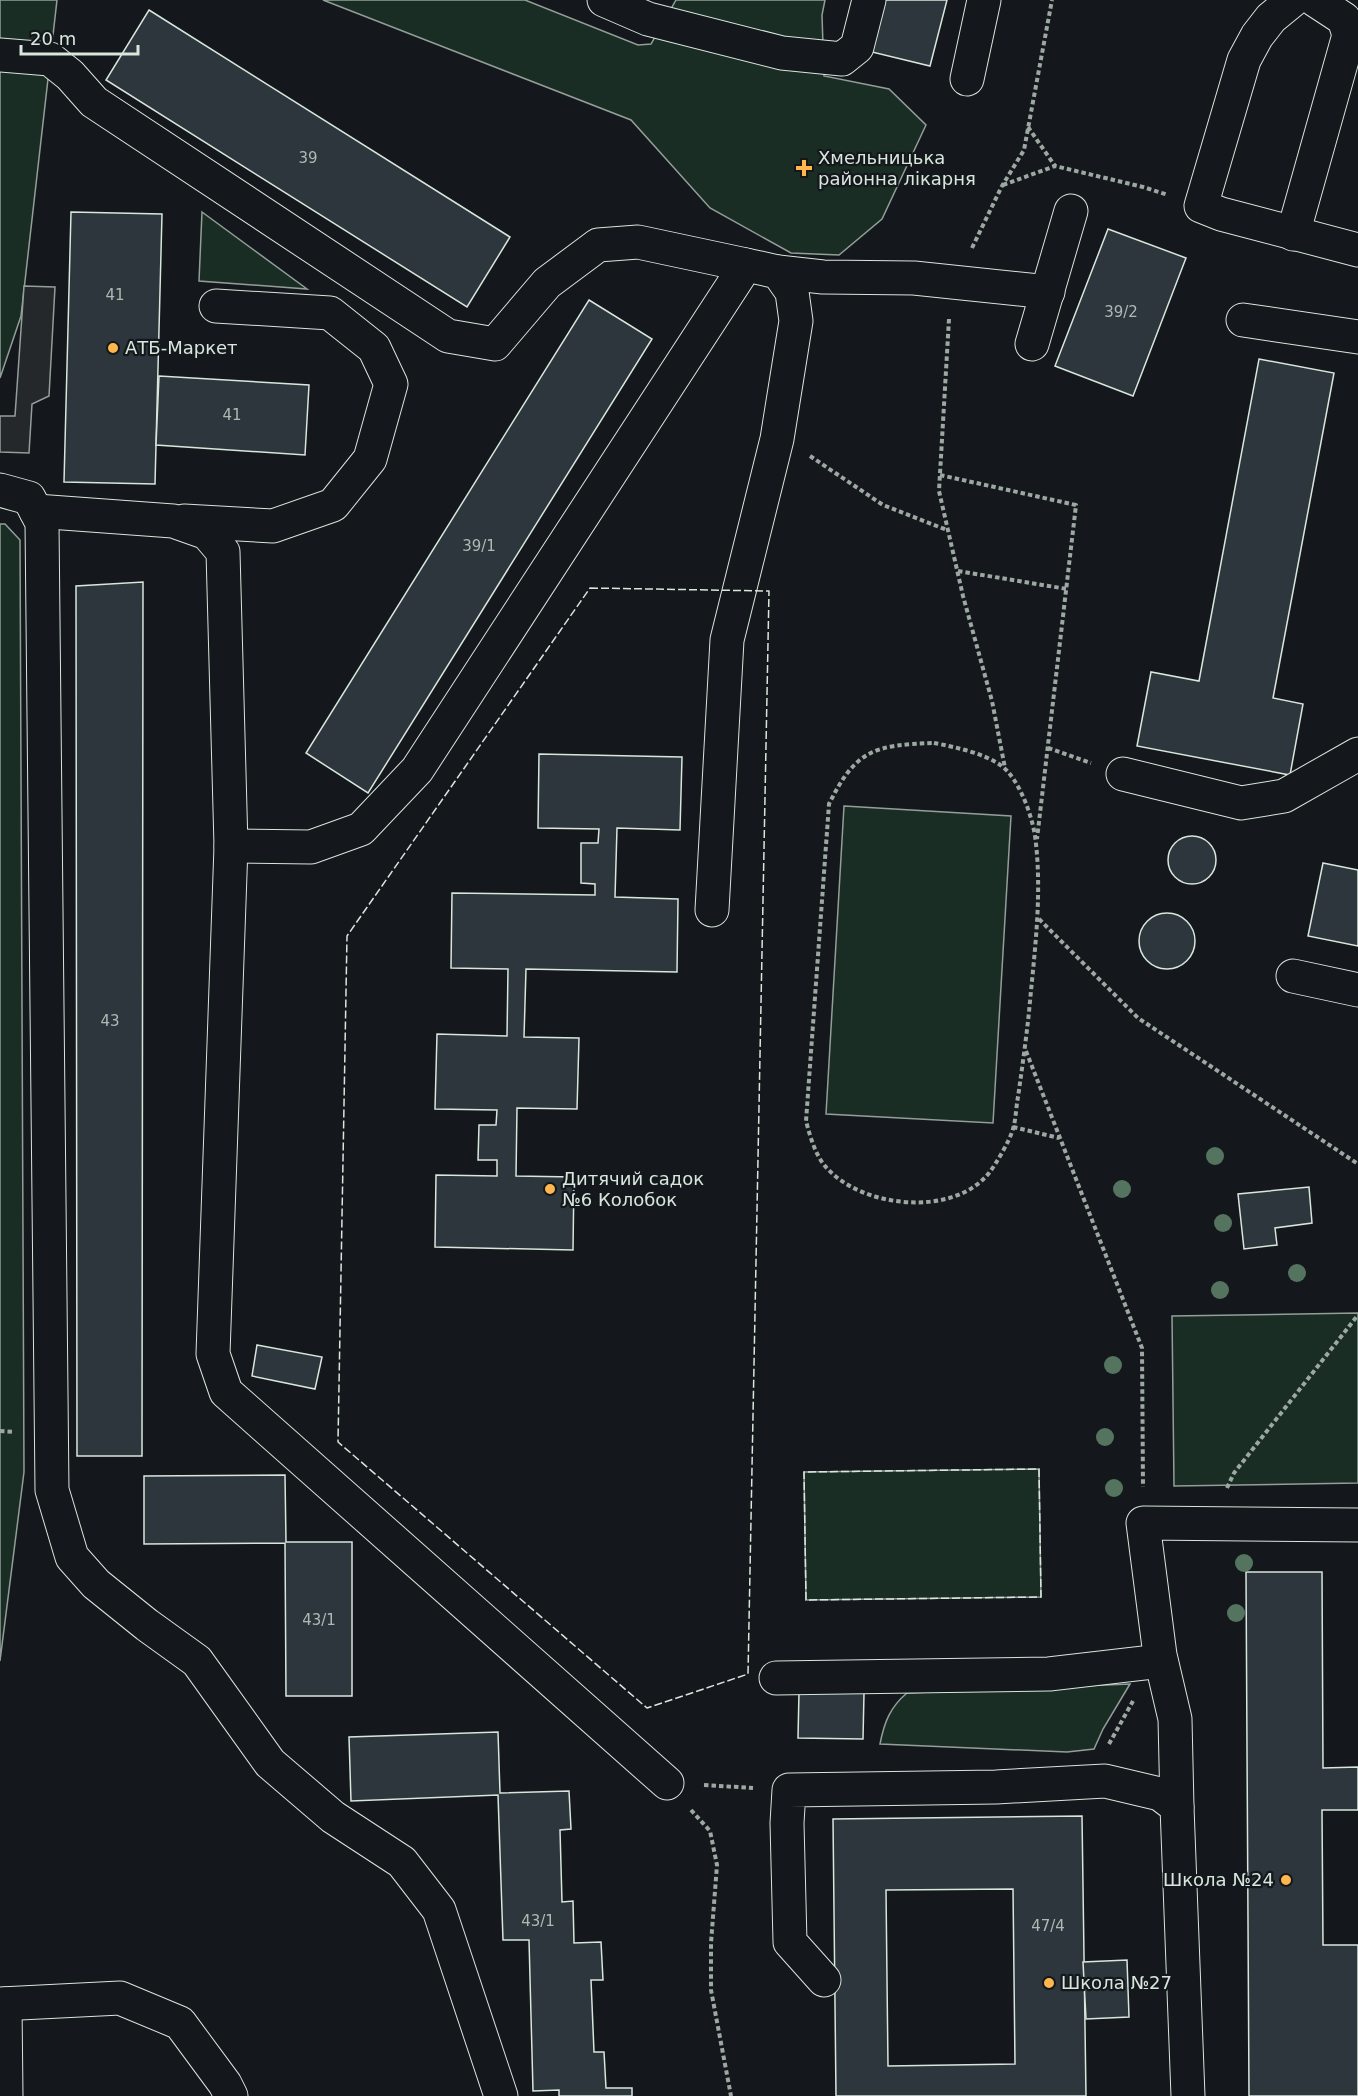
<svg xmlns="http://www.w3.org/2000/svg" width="1358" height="2096" viewBox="0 0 1358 2096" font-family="'DejaVu Sans',sans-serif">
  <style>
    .green { fill: #1a2d24; stroke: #939e99; stroke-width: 1.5 }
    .parking { fill: #24282b; stroke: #939e99; stroke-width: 1.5 }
    .building { fill: #2c363c; stroke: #d8e6dc; stroke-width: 1.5; fill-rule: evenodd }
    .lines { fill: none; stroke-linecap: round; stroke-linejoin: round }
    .minor-casing { stroke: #d8e6dc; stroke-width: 35 }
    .path { stroke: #9da8a2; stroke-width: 4; stroke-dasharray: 4.5 3; stroke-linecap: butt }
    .minor { stroke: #14181c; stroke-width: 33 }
    .fence { stroke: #d8e6dc; stroke-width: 1.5; stroke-dasharray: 8 3; stroke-linecap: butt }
    .tree { fill: #55745f }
    .poi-dot { fill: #ffb74d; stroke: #14181c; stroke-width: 2 }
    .labels { text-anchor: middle; stroke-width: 4.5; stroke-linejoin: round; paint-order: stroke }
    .number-label { font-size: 15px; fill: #adbab4 }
    .poi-label { font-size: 18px; fill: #d8e6dc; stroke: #14181c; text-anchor: start }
  </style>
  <rect width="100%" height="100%" fill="#14181c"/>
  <g class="green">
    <polygon points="0,0 57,0 21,316 0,378"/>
    <polygon points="323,0 525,0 638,45 651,44 676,0 825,0 822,15 824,76 889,89 926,125 882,219 839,255 791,253 710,208 631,120"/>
    <polygon points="202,212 307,289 199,281"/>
    <polygon points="0,524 5,524 20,540 24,1472 0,1661"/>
    <polygon points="844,806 1011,816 993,1123 826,1114"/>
    <polygon points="1358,1313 1358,1483 1174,1486 1172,1316"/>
    <polygon points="1039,1469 1041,1597 806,1600 804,1472"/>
    <path d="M1130,1684L1103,1729L1094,1749L1067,1752L880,1744C884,1723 890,1707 907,1693Z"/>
  </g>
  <polygon class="parking" points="24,286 55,287 49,396 32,404 29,453 0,452 0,416 15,416"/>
  <g class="building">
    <polygon points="884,0 947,0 930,66 872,52"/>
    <polygon points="149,10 510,237 467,307 106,80"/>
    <polygon points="71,212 162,214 155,484 64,482"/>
    <polygon points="1108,229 1186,258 1133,396 1055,366"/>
    <polygon points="589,300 652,339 368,793 306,753"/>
    <polygon points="1259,359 1334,373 1273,698 1303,704 1290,775 1137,746 1151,672 1199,681"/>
    <polygon points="159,376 309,385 305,455 156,445"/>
    <polygon points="143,582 142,1456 77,1456 76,586"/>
    <polygon points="539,754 682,757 680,830 617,828 615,897 678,899 677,972 526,969 524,1037 579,1038 577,1109 517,1108 516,1176 574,1177 573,1250 435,1247 436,1175 497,1176 497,1160 478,1160 479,1125 496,1125 497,1110 435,1109 437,1034 507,1036 508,969 451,968 452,893 595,895 595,884 581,883 581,843 598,843 599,829 538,828"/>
    <circle cx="1192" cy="860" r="24"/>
    <polygon points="1323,863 1358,870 1358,946 1308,936"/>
    <circle cx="1167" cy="941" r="28"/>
    <polygon points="1309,1187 1312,1223 1275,1228 1277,1245 1244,1249 1238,1194"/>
    <polygon points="257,1345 322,1357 315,1389 252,1376"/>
    <polygon points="285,1475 286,1542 352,1542 352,1696 286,1696 285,1543 144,1544 144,1476"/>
    <polygon points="1246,1572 1322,1572 1323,1768 1358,1767 1358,1810 1322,1810 1323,1945 1358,1945 1358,2096 1249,2096"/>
    <polygon points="799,1692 864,1693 863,1739 798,1738"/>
    <polygon points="498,1732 500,1793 569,1791 571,1829 560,1830 562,1902 573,1901 574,1943 601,1942 603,1980 591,1980 594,2052 604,2052 606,2088 632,2088 632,2096 559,2096 559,2090 533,2091 529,1940 503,1940 498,1795 351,1801 349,1737"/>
    <path d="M1082,1816L1086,2096H836L833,1819ZM1013,1889L1015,2064L888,2066L886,1890Z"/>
    <polygon points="1127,1960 1129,2017 1086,2019 1083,1962"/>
  </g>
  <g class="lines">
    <g class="minor-casing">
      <g id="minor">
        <polyline points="604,0 648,19 782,53 842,59 857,47 869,0"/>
        <polyline points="1293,0 1271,18 1257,36 1244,60 1201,206 1221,214 1358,250"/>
        <polyline points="0,55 50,59 70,75 94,102 448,336 495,344 547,283 598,245 638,242 746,265"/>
        <polyline points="967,79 984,0"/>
        <polyline points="1293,234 1349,35 1344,19 1315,0"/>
        <polyline points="778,272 823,277 914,278 1048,292"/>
        <polyline points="1243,320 1358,337"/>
        <polyline points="1032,344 1071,211"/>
        <polyline points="0,490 29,498 42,523 52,1490 72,1557 96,1584 147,1625 197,1661 270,1763 333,1817 402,1862 439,1910 501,2096"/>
        <polyline points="36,511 173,521 207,533 223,552 231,846 213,1354 226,1392 667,1783"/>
        <polyline points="184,521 273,526 333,505 370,459 391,384 374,348 330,313 216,306"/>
        <polyline points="1123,774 1241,803 1284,796 1358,754"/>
        <polyline points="231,846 311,847 361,829 417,770 746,265 778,272 792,292 796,321 777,439 727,640 712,910"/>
        <polyline points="1293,976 1358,990"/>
        <polyline points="776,1678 1049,1674 1161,1661"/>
        <polyline points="1177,1807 1175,1719 1160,1655 1143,1523 1358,1525"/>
        <polyline points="824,1980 790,1942 787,1823 789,1790 996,1787 1105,1781 1160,1794 1177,1807 1188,2096"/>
        <polyline points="0,2004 120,1998 180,2023 225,2084 231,2096"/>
        <polyline points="5,2004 6,2096"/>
      </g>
    </g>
    <g class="path">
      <polyline points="1028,127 1055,166"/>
      <polyline points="1003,185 1055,166 1143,187 1168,195"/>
      <polyline points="972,248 1002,186 1024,150 1052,0"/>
      <polyline points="949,319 939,491 963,596 992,701 1005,768"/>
      <polyline points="810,456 883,505 947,530"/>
      <polyline points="940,475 1076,505 1037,839"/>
      <polyline points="958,571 1067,589"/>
      <path d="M934,743C955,747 995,755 1009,773C1023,790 1034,821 1036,844C1042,900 1034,956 1029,1012C1026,1040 1022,1069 1018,1097C1016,1107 1016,1119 1013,1129C1010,1140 996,1164 989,1173C953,1218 860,1208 825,1166C815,1154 810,1136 806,1121L829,804C856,749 875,745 934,743Z"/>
      <polyline points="1048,748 1091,763"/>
      <polyline points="1039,919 1138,1018 1358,1164"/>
      <polyline points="1026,1051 1142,1348 1143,1487"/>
      <polyline points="1013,1127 1059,1138"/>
      <polyline points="0,1431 14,1432"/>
      <polyline points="1227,1488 1234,1473 1358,1315"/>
      <polyline points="1109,1744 1133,1701"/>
      <polyline points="704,1785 753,1788"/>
      <polyline points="691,1810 710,1831 717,1865 711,1943 711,1990 731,2096"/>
    </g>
    <use href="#minor" class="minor"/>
    <g class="fence">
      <polygon points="590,588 769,591 748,1674 647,1708 338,1442 347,936"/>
      <polygon points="1039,1469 1041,1597 806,1600 804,1472"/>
    </g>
  </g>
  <g class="tree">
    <circle cx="1215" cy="1156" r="9"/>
    <circle cx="1122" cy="1189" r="9"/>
    <circle cx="1223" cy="1223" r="9"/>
    <circle cx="1297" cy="1273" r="9"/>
    <circle cx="1220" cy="1290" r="9"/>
    <circle cx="1113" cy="1365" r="9"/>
    <circle cx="1105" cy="1437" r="9"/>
    <circle cx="1114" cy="1488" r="9"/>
    <circle cx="1244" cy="1563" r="9"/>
    <circle cx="1236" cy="1613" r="9"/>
  </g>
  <g class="poi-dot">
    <path d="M801 159h6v6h6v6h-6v6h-6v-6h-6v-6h6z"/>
    <circle cx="113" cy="348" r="6"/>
    <circle cx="550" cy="1189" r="6"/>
    <circle cx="1286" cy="1880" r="6"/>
    <circle cx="1049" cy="1983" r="6"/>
  </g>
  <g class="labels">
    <g class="number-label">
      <text x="308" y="163">39</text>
      <text x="115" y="300">41</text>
      <text x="1121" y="317">39/2</text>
      <text x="232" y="420">41</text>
      <text x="479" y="551">39/1</text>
      <text x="110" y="1026">43</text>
      <text x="319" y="1625">43/1</text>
      <text x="538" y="1926">43/1</text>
      <text x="1048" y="1931">47/4</text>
    </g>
    <g class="poi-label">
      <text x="818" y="164">Хмельницька<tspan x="818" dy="21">районна лікарня</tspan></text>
      <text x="125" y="354">АТБ-Маркет</text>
      <text x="562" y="1185">Дитячий садок<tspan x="562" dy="21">№6 Колобок</tspan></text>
      <text x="1274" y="1886" text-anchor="end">Школа №24</text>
      <text x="1061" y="1989">Школа №27</text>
    </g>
  </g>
  <path d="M21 45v9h117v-9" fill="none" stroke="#d8e6dc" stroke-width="3"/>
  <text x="30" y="45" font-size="18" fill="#d8e6dc" stroke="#14181c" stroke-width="4.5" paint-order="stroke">20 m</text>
</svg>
